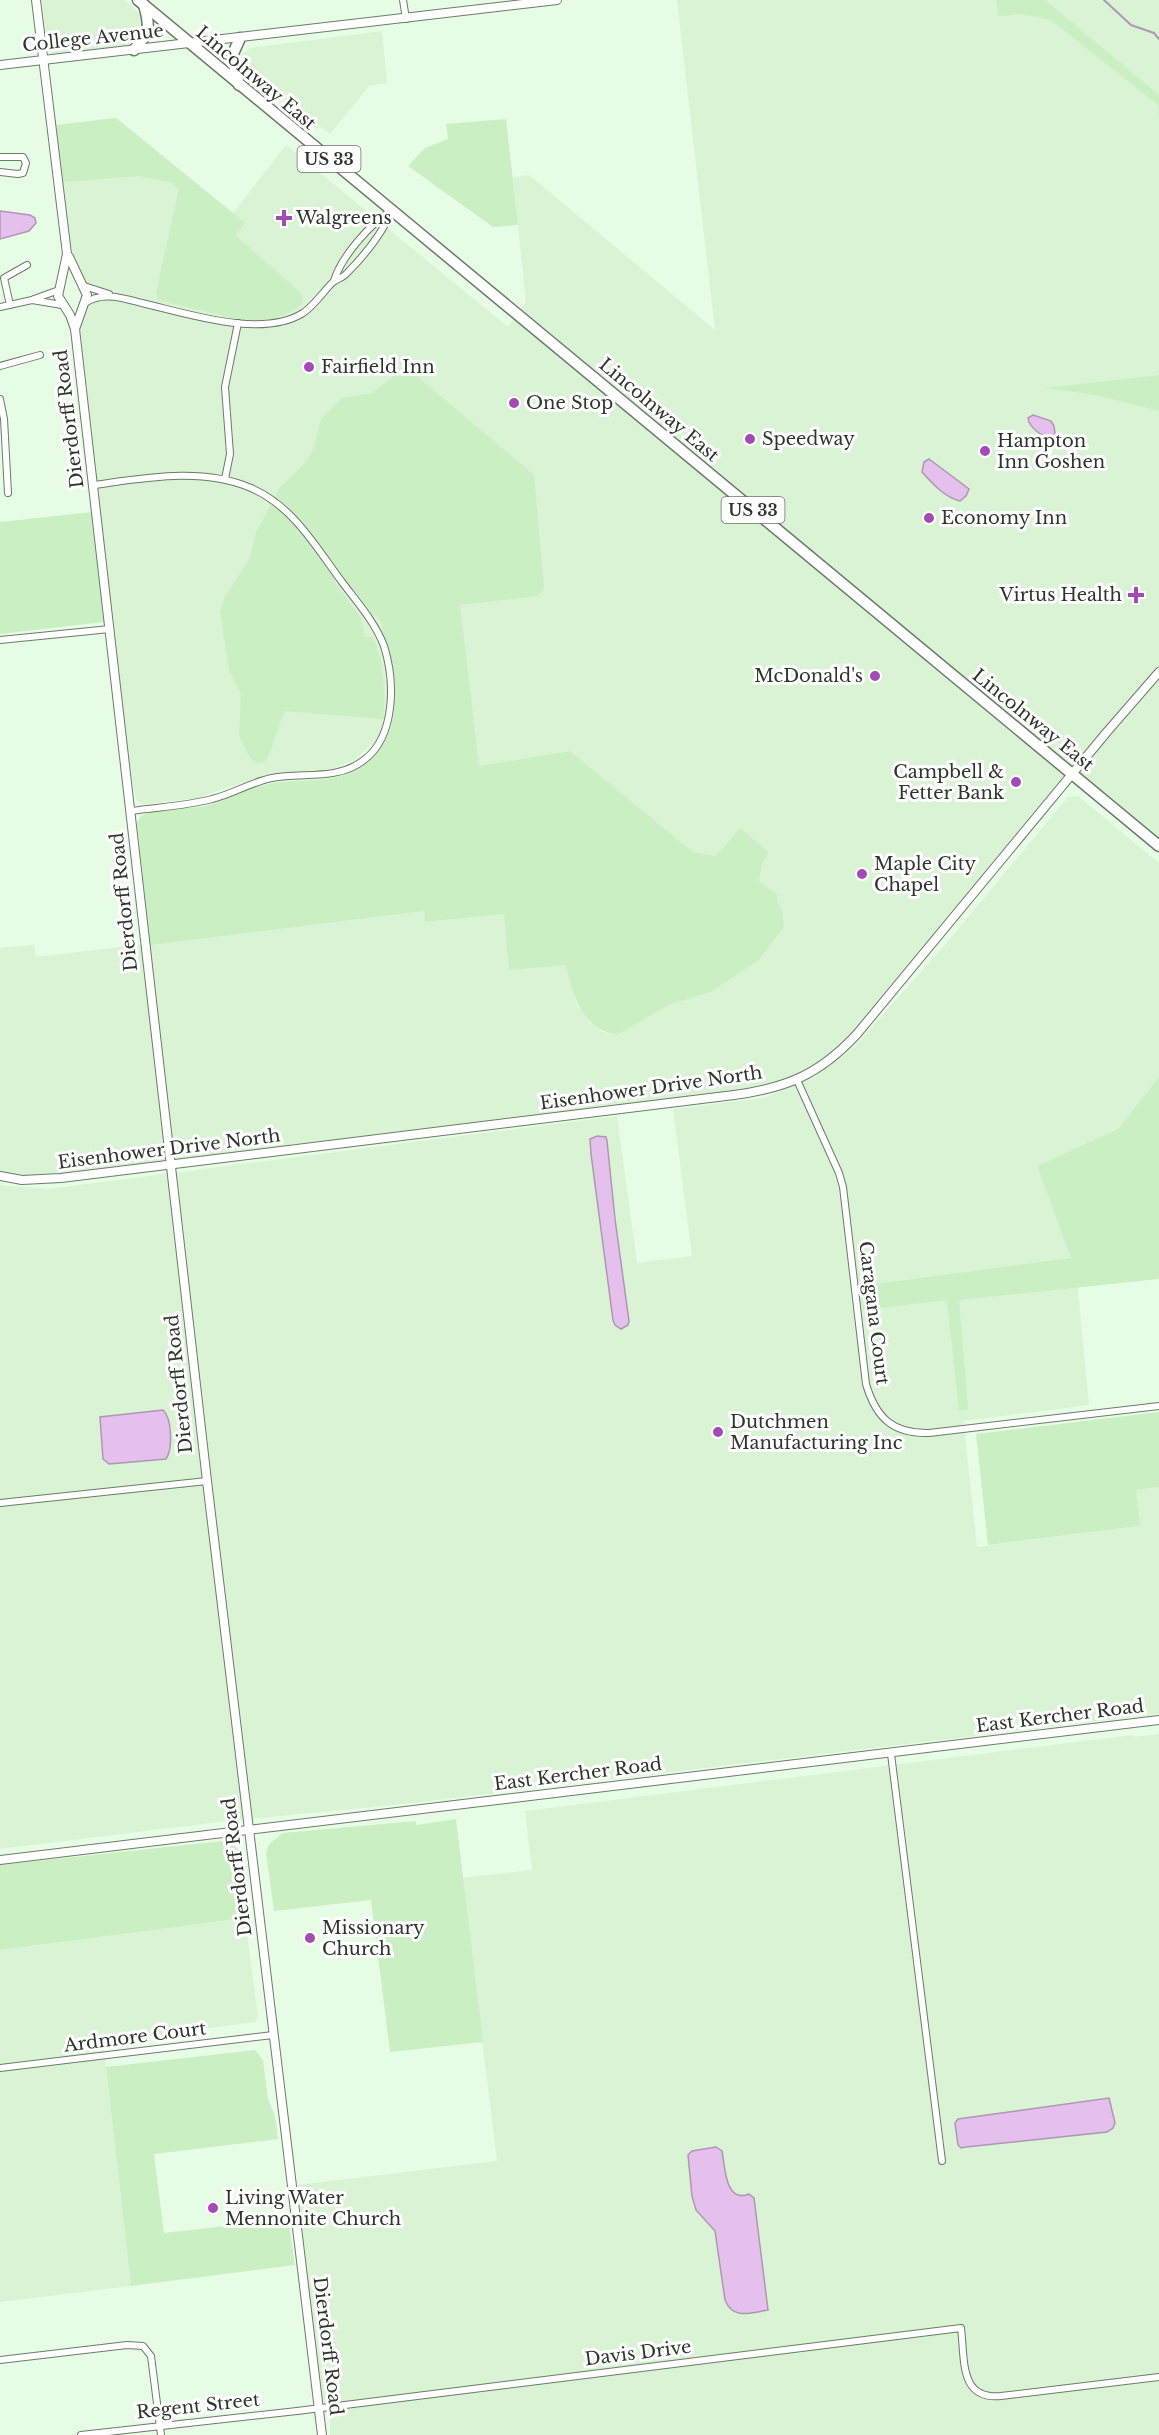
<svg xmlns="http://www.w3.org/2000/svg" width="1159" height="2435" viewBox="0 0 1159 2435" font-family="'Libre Baskerville',serif">
  <style>
    .built { fill: #d9f3d4 }
    .green { fill: #caefc3 }
    .water { fill: #e5c0ed; stroke: #ae97b3; stroke-width: 1.5 }
    .lines { fill: none; stroke-linecap: round; stroke-linejoin: round }
    .stream { stroke: #ae97b3; stroke-width: 2 }
    .street-casing { stroke: #6a7c67; stroke-width: 8 }
    .secondary-casing { stroke: #6a7c67; stroke-width: 10 }
    .highway-casing { stroke: #6a7c67; stroke-width: 13 }
    .street { stroke: #fff; stroke-width: 6 }
    .secondary { stroke: #fff; stroke-width: 8 }
    .highway { stroke: #fff; stroke-width: 10 }
    .poi-dot { fill: #a34ab6; stroke: #fff; stroke-width: 2 }
    .labels { text-anchor: middle; stroke-width: 6; stroke-linejoin: round; paint-order: stroke }
    .shield { fill: #fff; stroke: #6d726b; stroke-width: 1.5 }
    .shield-label { font-size: 16px; font-weight: bold; fill: #2e362c }
    .street-label { font-size: 18px; fill: #2e362c; stroke: #fff }
    .poi-label { font-size: 18px; fill: #2e362c; stroke: #fff; text-anchor: start }
  </style>
  <rect width="100%" height="100%" fill="#e7fce4"/>
  <g class="built">
    <polygon points="39,0 124,0 152,25 156,37 144,44 52,54 47,48 42,2"/>
    <polygon points="677,0 1159,0 1159,375 1048,388 1094,395 1159,411 1159,837 1105,792 1072,774 831,1060 772,1089 61,1178 0,1176 0,948 34,945 36,957 424,911 426,922 504,914 565,965 577,1005 589,1022 603,1032 617,1035 669,1005 711,992 759,960 784,927 783,913 777,900 778,895 759,881 762,865 769,852 740,828 716,856 693,852 570,751 479,766 474,735 371,745 353,761 332,769 268,774 198,798 144,804 136,800 129,761 80,332 79,314 84,303 67,254 64,189 56,125 116,118 233,213 286,145 508,327 526,302 513,177 529,175 715,330"/>
    <polygon points="382,31 387,83 369,86 330,134 272,92 242,62 242,55 250,48"/>
    <polygon points="1078,796 1159,863 1159,1077 1118,1129 1037,1166 1076,1270 1089,1405 964,1421 965,1436 977,1547 1140,1526 1135,1490 1159,1487 1159,1714 404,1804 218,1822 0,1849 0,1185 48,1189 617,1116 637,1263 692,1256 673,1109 764,1098 813,1078 855,1046 945,945 1068,797"/>
    <polygon points="1159,1734 1159,2435 330,2435 330,2416 319,2408 297,2185 497,2161 462,1878 532,1870 525,1811 1132,1735 1133,1737"/>
    <polygon points="245,1918 258,2017 255,2022 103,2042 131,2286 0,2302 0,1950"/>
  </g>
  <g class="green">
    <polygon points="996,0 1045,0 1159,95 1159,115 1158,105 1051,20 1022,14 998,16"/>
    <polygon points="116,118 245,223 235,235 301,293 303,302 294,310 273,319 254,320 237,319 158,300 156,293 179,188 175,187 174,183 139,176 63,182 56,125"/>
    <polygon points="506,119 518,225 493,227 408,166 425,148 448,139 446,124"/>
    <path d="M405,366L534,475L544,588L538,596L460,605L479,766L570,751L693,852L716,856L740,828L769,852L762,865L759,881L778,895L777,900L783,913L784,927L759,960L743,971L711,992L669,1005L617,1035C579,1027 575,997 565,965L509,970L504,914L425,922L424,911L150,945L137,823L141,816C157,808 181,809 199,807C224,803 244,789 268,784C306,776 347,788 375,755C382,746 388,738 391,728C398,705 393,674 388,651C386,642 380,633 383,625L377,616L370,614L342,576L334,581L361,618L365,637H372C384,653 386,700 383,719L285,711C277,727 274,747 265,762L256,763L249,756L239,735L241,694L229,670L220,611L225,597L250,557L256,533L280,487L306,462L314,448L321,419L342,398L373,393Z"/>
    <polygon points="1159,375 1159,411 1094,395 1045,388"/>
    <polygon points="93,512 104,622 0,634 0,522"/>
    <polygon points="1159,1077 1159,1279 959,1300 968,1409 959,1411 947,1300 863,1310 861,1286 1071,1258 1037,1166 1118,1129"/>
    <polygon points="1159,1412 1159,1487 1136,1490 1140,1526 988,1545 976,1434"/>
    <polygon points="456,1819 483,2042 390,2052 371,1900 274,1911 266,1853 269,1844 283,1833 416,1821 416,1825"/>
    <polygon points="223,1841 233,1845 243,1853 245,1918 0,1950 0,1865"/>
    <polygon points="255,2050 263,2060 268,2099 275,2116 278,2139 154,2154 164,2233 288,2219 295,2265 131,2286 106,2067"/>
  </g>
  <g class="water">
    <polygon points="0,211 30,215 35,218 36,223 29,231 0,239"/>
    <path d="M1033,415L1051,421L1054,426L1055,434L1052,437C1042,438 1029,427 1028,418Z"/>
    <path d="M929,459L969,489L966,496L960,501C944,497 932,483 922,472L924,462Z"/>
    <polygon points="597,1136 606,1137 607,1141 615,1219 629,1321 628,1325 621,1329 615,1325 613,1320 591,1154 590,1139"/>
    <path d="M163,1410C172,1418 173,1449 166,1459L109,1464L103,1459L100,1417Z"/>
    <polygon points="1109,2098 1115,2123 1113,2128 1107,2132 966,2147 961,2148 958,2145 955,2123 958,2119"/>
    <path d="M716,2147L722,2151C725,2166 725,2204 749,2194L754,2198L768,2310C750,2313 733,2320 725,2300L715,2231L696,2210L692,2196L688,2155L692,2151Z"/>
  </g>
  <g class="lines">
    <polyline class="stream" points="1104,0 1131,25 1154,33 1159,39"/>
    <g class="street-casing">
      <g id="street">
        <polyline points="403,0 406,19"/>
        <polyline points="0,157 23,157 26,163 23,173 18,174 0,172"/>
        <path d="M334,281C341,257 370,224 391,211"/>
        <polyline points="84,286 109,294"/>
        <polyline points="34,299 59,290"/>
        <path d="M85,303C102,291 123,298 142,303C186,313 262,339 303,313C315,305 322,293 332,283C336,279 343,278 347,273C364,256 382,233 392,211"/>
        <polyline points="10,305 4,278 27,265"/>
        <polyline points="0,307 32,300 62,305"/>
        <polyline points="0,366 40,355"/>
        <polyline points="0,399 4,419 8,493"/>
        <polyline points="225,479 230,454 225,387 238,323"/>
        <path d="M94,485C145,478 202,467 251,488C293,506 316,547 342,582C357,602 375,622 384,646C395,681 396,736 364,760C337,781 303,772 272,778C251,782 233,794 212,799C186,806 158,807 131,811"/>
        <polyline points="0,640 110,629"/>
        <path d="M797,1080L839,1173L843,1187L866,1384C876,1418 893,1434 929,1433L1159,1406"/>
        <polyline points="0,1503 207,1481"/>
        <polyline points="891,1754 942,2161"/>
        <polyline points="0,2068 273,2035"/>
        <polyline points="0,2360 127,2345 143,2346 151,2356 161,2435"/>
        <path d="M81,2435L297,2411L961,2328C965,2360 959,2400 1001,2396L1159,2377"/>
      </g>
    </g>
    <g class="secondary-casing">
      <g id="secondary">
        <polyline points="36,0 67,254 58,296 70,315 75,329 207,1481 322,2435"/>
        <polyline points="0,65 557,0"/>
        <polyline points="69,257 87,295 75,329"/>
        <path d="M0,1176L22,1180L61,1178L734,1095C787,1088 820,1074 857,1034L1106,733L1159,672"/>
        <polyline points="0,1860 1159,1720"/>
      </g>
    </g>
    <g class="highway-casing">
      <g id="highway">
        <polyline points="138,0 1159,846"/>
        <path d="M134,50C149,32 151,29 144,5"/>
        <polyline points="239,85 232,56 240,38"/>
      </g>
    </g>
    <use href="#street" class="street"/>
    <use href="#secondary" class="secondary"/>
    <use href="#highway" class="highway"/>
  </g>
  <g class="poi-dot">
    <path d="M281 209h6v6h6v6h-6v6h-6v-6h-6v-6h6z"/>
    <circle cx="309" cy="367" r="6"/>
    <circle cx="514" cy="403" r="6"/>
    <circle cx="750" cy="439" r="6"/>
    <circle cx="985" cy="451" r="6"/>
    <circle cx="929" cy="518" r="6"/>
    <path d="M1133 586h6v6h6v6h-6v6h-6v-6h-6v-6h6z"/>
    <circle cx="875" cy="676" r="6"/>
    <circle cx="1016" cy="782" r="6"/>
    <circle cx="862" cy="874" r="6"/>
    <circle cx="718" cy="1432" r="6"/>
    <circle cx="310" cy="1938" r="6"/>
    <circle cx="213" cy="2208" r="6"/>
  </g>
  <g class="labels">
    <g class="shield">
      <rect x="297.5" y="146" width="63" height="26" rx="4.5"/>
      <rect x="721.5" y="497" width="63" height="26" rx="4.5"/>
    </g>
    <g class="shield-label">
      <text x="329" y="165">US 33</text>
      <text x="753" y="516">US 33</text>
    </g>
    <g class="street-label">
      <text transform="translate(93 38) rotate(-6)" y="6">College Avenue</text>
      <text transform="translate(256 78) rotate(40)" y="6">Lincolnway East</text>
      <text transform="translate(659 410) rotate(40)" y="6">Lincolnway East</text>
      <text transform="translate(69 419) rotate(-97)" y="6">Dierdorff Road</text>
      <text transform="translate(1033 720) rotate(39)" y="6">Lincolnway East</text>
      <text transform="translate(124 902) rotate(-96)" y="6">Dierdorff Road</text>
      <text transform="translate(651 1088) rotate(-8)" y="6">Eisenhower Drive North</text>
      <text transform="translate(169 1149) rotate(-7)" y="6">Eisenhower Drive North</text>
      <text transform="translate(874 1313) rotate(83)" y="6">Caragana Court</text>
      <text transform="translate(179 1384) rotate(-96)" y="6">Dierdorff Road</text>
      <text transform="translate(1060 1716) rotate(-7)" y="6">East Kercher Road</text>
      <text transform="translate(578 1774) rotate(-7)" y="6">East Kercher Road</text>
      <text transform="translate(237 1867) rotate(-97)" y="6">Dierdorff Road</text>
      <text transform="translate(135 2037) rotate(-7)" y="6">Ardmore Court</text>
      <text transform="translate(328 2346) rotate(83)" y="6">Dierdorff Road</text>
      <text transform="translate(638 2353) rotate(-7)" y="6">Davis Drive</text>
      <text transform="translate(198 2406) rotate(-6)" y="6">Regent Street</text>
    </g>
    <g class="poi-label">
      <text x="296" y="224">Walgreens</text>
      <text x="321" y="373">Fairfield Inn</text>
      <text x="526" y="409">One Stop</text>
      <text x="762" y="445">Speedway</text>
      <text x="997" y="447">Hampton<tspan x="997" dy="21">Inn Goshen</tspan></text>
      <text x="941" y="524">Economy Inn</text>
      <text x="1122" y="601" text-anchor="end">Virtus Health</text>
      <text x="863" y="682" text-anchor="end">McDonald's</text>
      <text x="1004" y="778" text-anchor="end">Campbell &amp;<tspan x="1004" dy="21">Fetter Bank</tspan></text>
      <text x="874" y="870">Maple City<tspan x="874" dy="21">Chapel</tspan></text>
      <text x="730" y="1428">Dutchmen<tspan x="730" dy="21">Manufacturing Inc</tspan></text>
      <text x="322" y="1934">Missionary<tspan x="322" dy="21">Church</tspan></text>
      <text x="225" y="2204">Living Water<tspan x="225" dy="21">Mennonite Church</tspan></text>
    </g>
  </g>
</svg>
